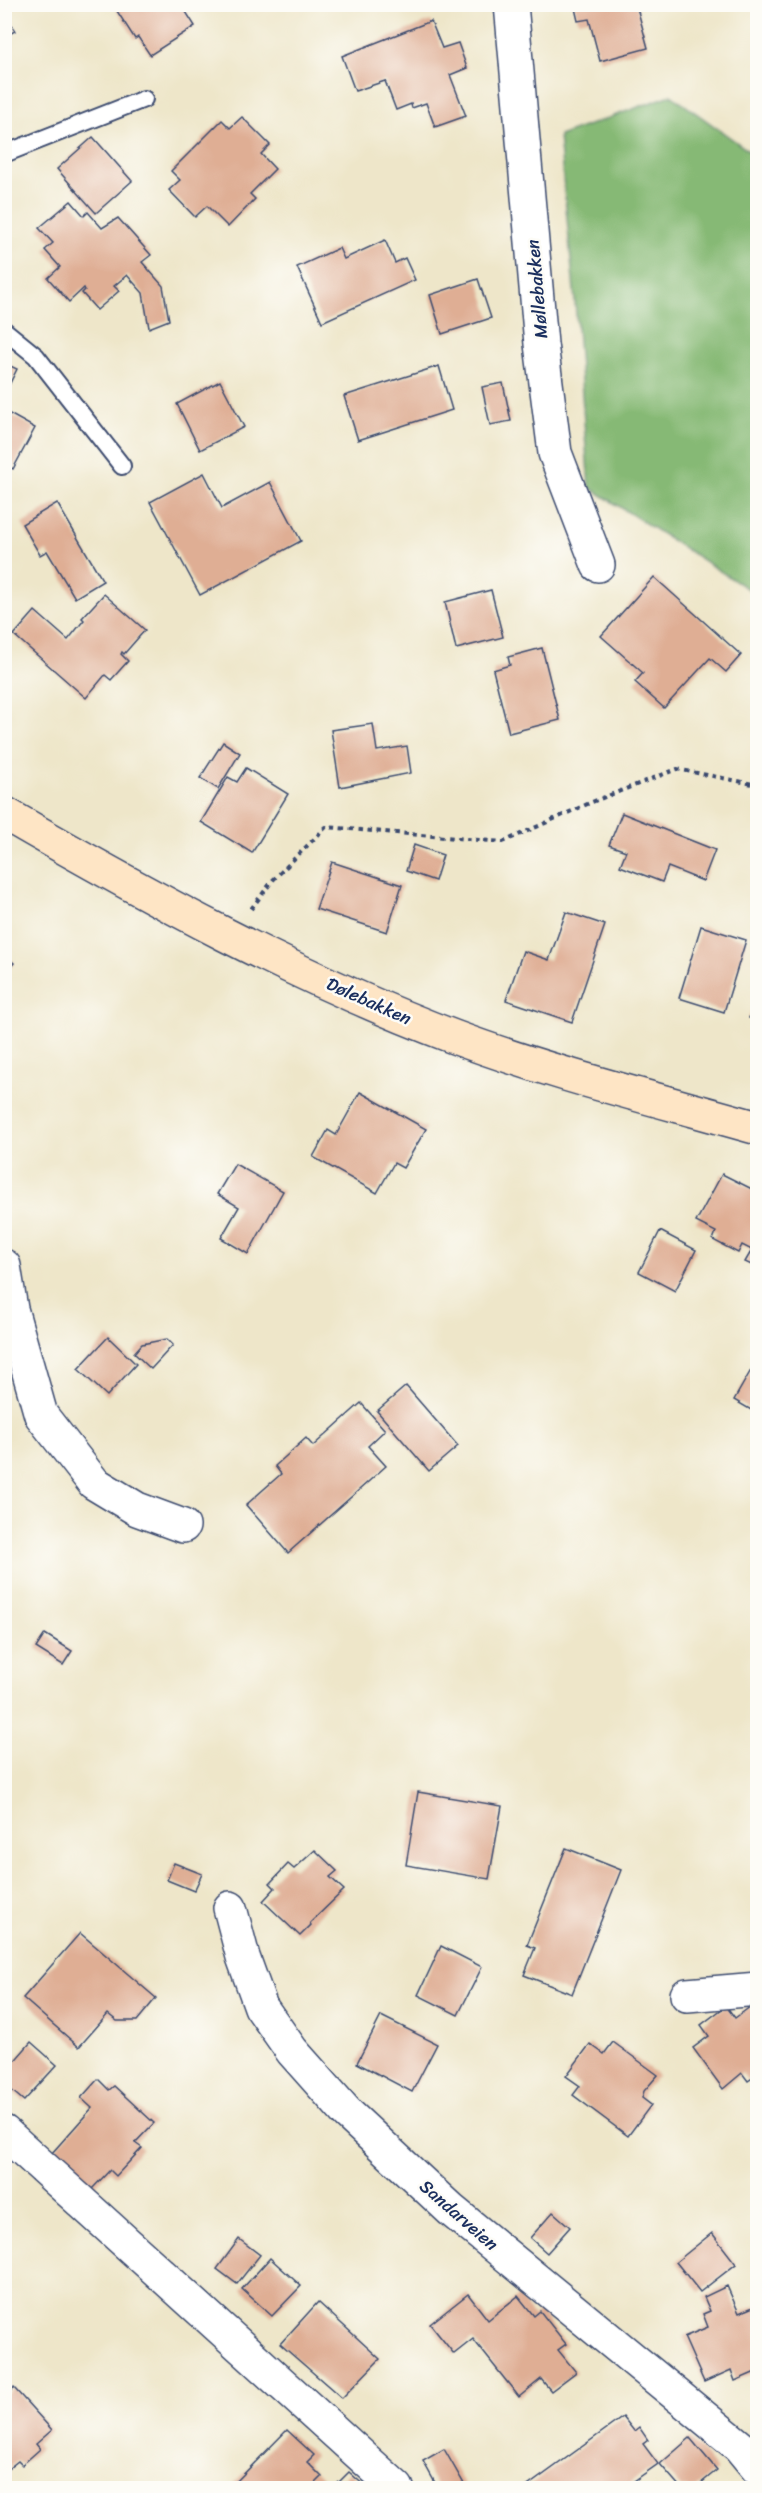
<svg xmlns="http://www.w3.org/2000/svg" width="762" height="2493" viewBox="0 0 762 2493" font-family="Sriracha,sans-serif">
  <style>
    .forest { fill: #86b974; stroke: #507469; stroke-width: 1.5 }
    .building { fill: #dfae94 }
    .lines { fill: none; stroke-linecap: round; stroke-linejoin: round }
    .service-casing { stroke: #3b4a6e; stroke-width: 20 }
    .minor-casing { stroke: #3b4a6e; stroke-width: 36 }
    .secondary-casing { stroke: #3b4a6e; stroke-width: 36 }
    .path { stroke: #3b4a6e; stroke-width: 4; stroke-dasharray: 4.5 4.5; stroke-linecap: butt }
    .service { stroke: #fff; stroke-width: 16 }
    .minor { stroke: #fff; stroke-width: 33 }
    .secondary { stroke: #fee5c5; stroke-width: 33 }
    .labels { text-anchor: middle; stroke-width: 5; stroke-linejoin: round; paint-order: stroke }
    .street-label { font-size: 18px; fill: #1b2f5e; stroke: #fdfcf7 }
  </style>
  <rect width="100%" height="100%" fill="#fdfcf7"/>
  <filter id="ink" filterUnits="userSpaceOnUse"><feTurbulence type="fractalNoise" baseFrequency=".0167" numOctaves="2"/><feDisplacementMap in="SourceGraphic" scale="12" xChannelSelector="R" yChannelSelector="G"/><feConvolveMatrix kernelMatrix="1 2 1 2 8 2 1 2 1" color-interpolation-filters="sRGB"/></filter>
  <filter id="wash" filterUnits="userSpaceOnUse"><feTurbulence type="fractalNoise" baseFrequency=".008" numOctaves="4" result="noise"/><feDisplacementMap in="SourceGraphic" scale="24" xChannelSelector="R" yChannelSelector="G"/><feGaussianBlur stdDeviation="1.35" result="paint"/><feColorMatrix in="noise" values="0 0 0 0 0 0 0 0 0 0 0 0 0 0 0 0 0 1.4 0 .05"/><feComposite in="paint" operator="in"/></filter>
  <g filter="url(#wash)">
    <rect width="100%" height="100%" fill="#eee6c9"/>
    <polygon class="forest" points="671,95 757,157 757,595 589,487 575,301 559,136"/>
    <g id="blocks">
      <g class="building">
        <polygon points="117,4 181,4 195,26 150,55 138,37 135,39 115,8 118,6"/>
        <polygon points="574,4 636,4 648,48 600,61 589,19 578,21"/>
        <polygon points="4,13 15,31 4,37"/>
        <polygon points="431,21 442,48 458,43 467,68 450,75 466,116 435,127 426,103 412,108 411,104 396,110 385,81 355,91 342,56"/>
        <polygon points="242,117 270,145 261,154 275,169 250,194 255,199 228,227 207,206 195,217 169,190 180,180 171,171 222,120 230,128"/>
        <polygon points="93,137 132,181 96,213 57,169"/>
        <polygon points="71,201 84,216 88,212 102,228 118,218 151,255 142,262 163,286 169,320 149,328 143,293 127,275 114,286 119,291 97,310 82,293 85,290 84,288 69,302 48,278 60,267 45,250 53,243 39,228"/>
        <polygon points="385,240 395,263 405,258 415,280 322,322 297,267 339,248 344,259"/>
        <polygon points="478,279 491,318 442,334 430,295"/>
        <polygon points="4,356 8,358 6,364 17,369 8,387 5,386"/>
        <polygon points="439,366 452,410 358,440 344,396"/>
        <polygon points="220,381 244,427 200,450 177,404"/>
        <polygon points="503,383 511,421 490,425 482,387"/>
        <polygon points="6,412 35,428 13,469 4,464"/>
        <polygon points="204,473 222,508 270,482 301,541 200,595 150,502"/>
        <polygon points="57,503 103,581 75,598 47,551 40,555 22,524"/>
        <polygon points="654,577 741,655 726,672 710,658 664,708 635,682 643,673 601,636"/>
        <polygon points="491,590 503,637 456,649 445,602"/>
        <polygon points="104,594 145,630 124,654 122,652 121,654 128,661 111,680 105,675 86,698 14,635 35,611 68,640 84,620 82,618"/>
        <polygon points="542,648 560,720 509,733 493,670 510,665 508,657"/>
        <polygon points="373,724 377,751 407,746 411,773 340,787 331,730"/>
        <polygon points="223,742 240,753 218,789 200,778"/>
        <polygon points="246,768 288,794 252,853 201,822 228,777 237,782"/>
        <polygon points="622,813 715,850 703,881 668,867 662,882 620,866 626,851 609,845"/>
        <polygon points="414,845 443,855 435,881 406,871"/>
        <polygon points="332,862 402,885 387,932 316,909"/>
        <polygon points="566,912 605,925 572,1022 506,1000 523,951 549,960"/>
        <polygon points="701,926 746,940 724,1012 679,998"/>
        <polygon points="4,954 14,963 4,974"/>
        <polygon points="757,991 758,991 758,1021 749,1018"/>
        <polygon points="360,1092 426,1129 403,1168 394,1163 377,1193 313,1157 328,1130 336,1135"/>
        <polygon points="235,1164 283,1191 248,1254 221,1238 239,1207 217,1194"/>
        <polygon points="722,1174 758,1192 756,1247 758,1268 745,1262 752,1250 742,1245 738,1253 713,1240 716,1232 696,1222"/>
        <polygon points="660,1231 696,1250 675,1291 639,1272"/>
        <polygon points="108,1337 136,1364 107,1396 78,1369"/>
        <polygon points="167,1339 173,1345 151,1369 134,1353 142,1344"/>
        <polygon points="758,1358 758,1414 734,1400"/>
        <polygon points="406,1386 458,1446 429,1471 377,1411"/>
        <polygon points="361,1403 385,1430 368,1446 386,1466 288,1553 246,1505 281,1474 275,1466 306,1438 313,1446"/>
        <polygon points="45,1634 72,1651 63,1665 36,1648"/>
        <polygon points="418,1792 502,1806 489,1879 406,1865"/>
        <polygon points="566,1848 621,1870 572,1994 524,1975 535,1948 527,1945"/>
        <polygon points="315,1850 337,1871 330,1877 344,1890 310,1923 311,1925 300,1936 263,1901 275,1888 270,1883 288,1864 294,1869"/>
        <polygon points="174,1863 202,1874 194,1891 167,1880"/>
        <polygon points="80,1933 156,1998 137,2021 117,2021 108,2014 79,2047 23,1998"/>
        <polygon points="441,1946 482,1967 458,2015 418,1995"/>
        <polygon points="726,2006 735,2018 750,2007 758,2018 758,2074 748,2081 742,2073 723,2089 693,2048 709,2036 701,2025"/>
        <polygon points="381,2016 437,2044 412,2092 357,2063"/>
        <polygon points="31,2042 57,2065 24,2101 4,2084 4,2073"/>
        <polygon points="613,2042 658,2075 644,2091 642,2098 651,2105 628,2136 573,2095 580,2086 566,2076 590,2044 604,2054"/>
        <polygon points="98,2079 109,2090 114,2086 154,2123 135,2143 142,2148 116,2176 110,2170 91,2190 52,2153 92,2108 81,2098"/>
        <polygon points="553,2212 570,2227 547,2253 530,2238"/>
        <polygon points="712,2233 736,2264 700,2292 676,2262"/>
        <polygon points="239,2239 260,2255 237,2284 217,2269"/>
        <polygon points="270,2258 301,2286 272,2316 242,2289"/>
        <polygon points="727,2286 739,2313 758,2305 758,2371 735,2381 731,2370 704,2382 684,2337 708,2327 703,2314 710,2311 704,2297"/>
        <polygon points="468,2294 488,2320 518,2296 534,2316 540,2311 566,2344 558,2350 576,2372 551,2391 541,2379 519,2397 473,2339 454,2354 430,2324"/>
        <polygon points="318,2302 380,2359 342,2398 280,2344"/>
        <polygon points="14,2388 52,2430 36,2444 40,2449 22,2465 18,2461 4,2472 4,2396"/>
        <polygon points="623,2417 634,2431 639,2427 648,2440 643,2444 658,2464 624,2488 525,2488"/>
        <polygon points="287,2430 314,2455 307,2462 322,2477 311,2488 230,2488"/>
        <polygon points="690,2438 717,2470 695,2488 681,2488 660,2464"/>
        <polygon points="444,2449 464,2484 456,2488 438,2488 423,2461"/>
        <polygon points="349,2472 367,2488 333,2488"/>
      </g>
    </g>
  </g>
  <g filter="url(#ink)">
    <use href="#blocks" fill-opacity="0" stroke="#3b4a6e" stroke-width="1.5"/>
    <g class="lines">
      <g class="service-casing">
        <g id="service">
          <polyline points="4,154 144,99"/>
          <polyline points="4,330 36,356 122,466"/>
        </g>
      </g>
      <g class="minor-casing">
        <g id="minor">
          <polyline points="511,4 541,344 555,453 598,565"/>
          <polyline points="4,1266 11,1309 41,1415 94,1483 137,1509 183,1526"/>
          <polyline points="230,1908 243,1957 261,2007 292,2051 348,2114 451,2210 739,2446 758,2469"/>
          <polyline points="687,1995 758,1989"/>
          <polyline points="4,2132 397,2488"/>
        </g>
      </g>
      <g class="secondary-casing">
        <path id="secondary" d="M4,813C149,897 298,978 454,1037C553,1074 656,1099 758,1128"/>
      </g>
      <polyline class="path" points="251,909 273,880 326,827 503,842 592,802 677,769 758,785"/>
      <use href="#service" class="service"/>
      <use href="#minor" class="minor"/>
      <use href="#secondary" class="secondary"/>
    </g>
  </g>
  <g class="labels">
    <g class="street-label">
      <text transform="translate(537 289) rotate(-95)" y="6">Møllebakken</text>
      <text transform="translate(369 1001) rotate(24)" y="6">Dølebakken</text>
      <text transform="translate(459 2215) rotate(41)" y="6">Sandarveien</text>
    </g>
  </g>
  <rect width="762" height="2493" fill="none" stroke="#fdfcf7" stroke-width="24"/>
</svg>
